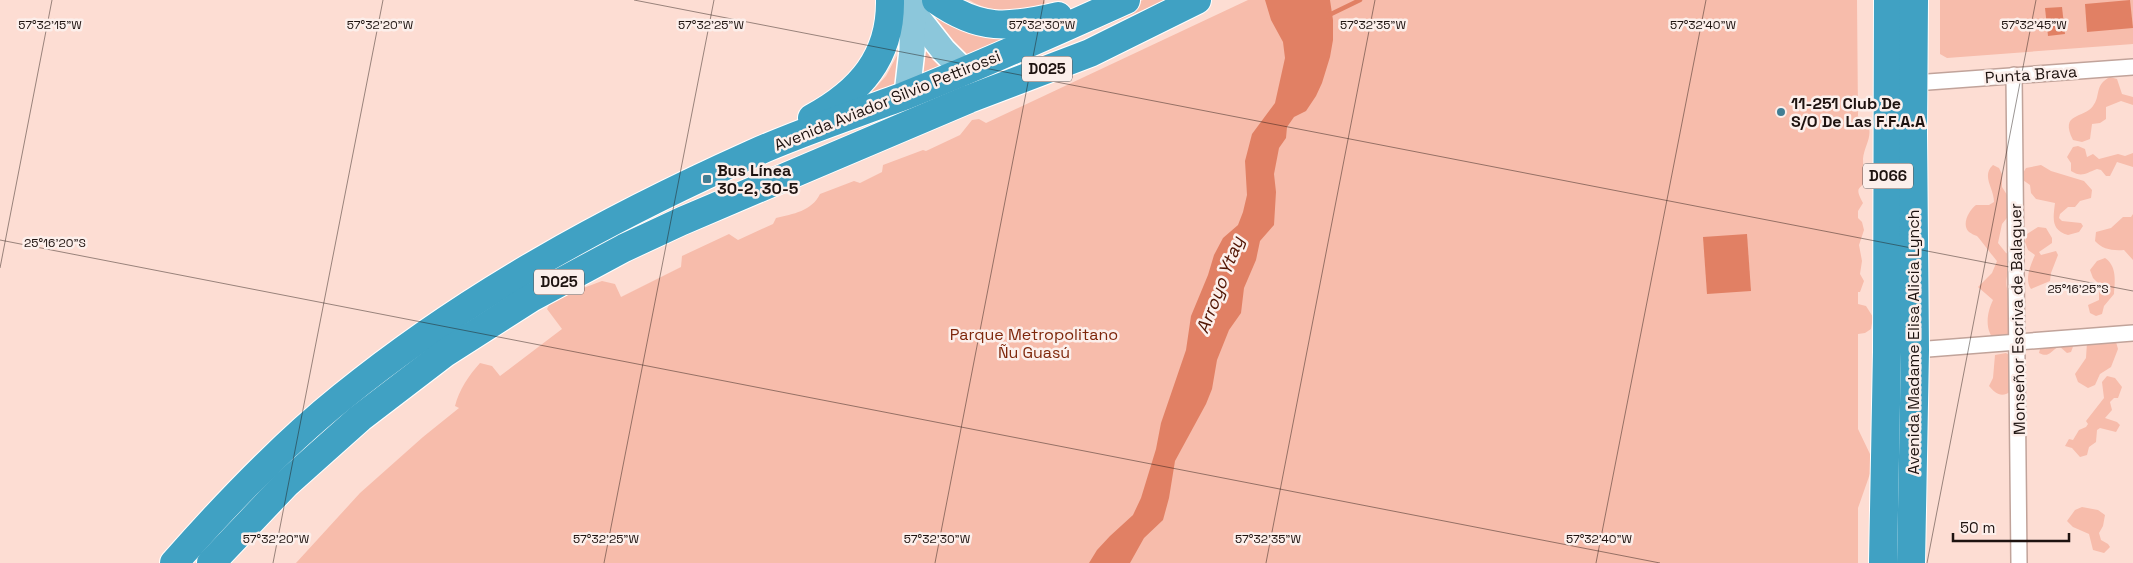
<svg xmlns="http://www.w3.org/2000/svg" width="2133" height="563" viewBox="0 0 2133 563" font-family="'Space Grotesk',sans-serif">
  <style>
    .green { fill: #f7bcab }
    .water { fill: #e18064 }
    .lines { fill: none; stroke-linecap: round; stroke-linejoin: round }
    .stream { stroke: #e18064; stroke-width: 4.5 }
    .street-casing { stroke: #c1a39a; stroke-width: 18 }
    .primary-casing { stroke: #fff; stroke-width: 28 }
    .highway-casing { stroke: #fff; stroke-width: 30 }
    .street { stroke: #fff; stroke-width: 15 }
    .primary { stroke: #8cc7db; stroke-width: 25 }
    .highway { stroke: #40a1c3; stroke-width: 28 }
    .ticks { fill: none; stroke: #1e1310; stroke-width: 1; stroke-opacity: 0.45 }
    .poi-dot { fill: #417e94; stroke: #fcefeb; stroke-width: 2 }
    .labels { text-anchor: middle; stroke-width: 5; stroke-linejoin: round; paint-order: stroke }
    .shield { fill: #fcefeb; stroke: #615552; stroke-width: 1 }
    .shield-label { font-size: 15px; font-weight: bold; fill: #1e1310 }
    .street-label { font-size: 16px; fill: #1e1310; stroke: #fcefeb }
    .poi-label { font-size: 16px; font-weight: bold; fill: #1e1310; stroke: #fcefeb; text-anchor: start }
    .park-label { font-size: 16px; fill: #7e270b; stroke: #fcefeb }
    .water-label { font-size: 18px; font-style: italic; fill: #531604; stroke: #fcefeb }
    .ticks-label { font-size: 12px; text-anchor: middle; fill: #1e1310; stroke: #fcefeb; stroke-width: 5; stroke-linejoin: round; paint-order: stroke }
  </style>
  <rect width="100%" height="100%" fill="#fdddd3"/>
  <g class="green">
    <path d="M969,0H1044L1046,5C1021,10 993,15 969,0Z"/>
    <polygon points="1143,0 1167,0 1086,34 996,68 990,66"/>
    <path d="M1248,0H1857L1858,116L1866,120C1875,135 1864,145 1863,159C1863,165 1864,172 1864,179C1864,191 1852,183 1863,203L1858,211V218L1862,222L1864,230L1859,245L1862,261L1860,274L1864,281L1860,292H1858V304L1866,306L1873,317L1871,329L1865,333L1858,334V429L1870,454L1872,468L1858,508V563H296L360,493L423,437L459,408L455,406C459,390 469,375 480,363L492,366L500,376L562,329L547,309L553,297L564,290H578L602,281L615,284L621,297L681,267L682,256L729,234L738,240L773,224L776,218C793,214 812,211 820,194L854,181L860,183L882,172L883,165L923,150L926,151L960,135L972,120L979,119L986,123Z"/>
    <polygon points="1940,0 2133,0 2133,44 1947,58 1940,54"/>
    <polygon points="920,6 1013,35 965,58"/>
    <polygon points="918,38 946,66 914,80"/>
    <polygon points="901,48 901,84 869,95 886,76"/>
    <path d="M2110,77L2117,79L2122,94L2133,97V105L2121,101L2106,107V119L2100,123L2092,124L2090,139L2082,142L2073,140C2059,112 2084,119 2093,106C2101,96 2094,85 2110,77Z"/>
    <path d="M2078,146L2085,149L2087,157L2093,154L2099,159L2118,154L2125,156L2133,153V167L2117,162L2110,176H2106L2101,170L2097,169C2086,173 2082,178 2071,171V163L2067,157L2073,147Z"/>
    <path d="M1993,165L1999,168L2002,174V187L2009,198L2010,214L2002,224L1998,243L2006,253L2012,255C2006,283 2000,288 2022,310L2016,327L2001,340H1995C1984,330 1987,312 1993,300L1978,287L1992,273L1997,261C1994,258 1980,239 1977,236C1974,235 1972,234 1969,232C1961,225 1969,210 1976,205H1989L1994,202C1994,188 1981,176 1993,165Z"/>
    <path d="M2041,165L2051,171L2084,181L2092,190L2091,198L2080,201L2075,207H2068L2060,214L2059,218L2062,221L2081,223L2083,226L2079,232L2068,235C2051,230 2053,219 2055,203L2036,199L2031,193L2030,185L2020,178L2026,168Z"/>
    <path d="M2133,214V260L2124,250C2112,251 2102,249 2095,241L2096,232L2111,228L2123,217H2131Z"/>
    <path d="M2038,227L2046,228L2052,238V243L2039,252L2041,255L2056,251L2058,255L2051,273L2050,281L2031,289C2024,280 2031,264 2035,255L2028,250L2025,242L2027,234Z"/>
    <path d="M2105,258C2117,266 2115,281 2114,294L2104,306L2102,314L2096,316L2090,313L2088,305L2099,300V284L2093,278L2090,270L2097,261Z"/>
    <polygon points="2097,339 2104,343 2116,342 2118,349 2111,367 2100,374 2095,385 2088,388 2078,382 2075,374 2086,358 2087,342"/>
    <path d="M2074,344L2071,352L2067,353L2059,346C2050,352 2049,358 2039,353L2041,345Z"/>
    <path d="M2006,353L2015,359L2012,390C2002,399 1996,394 1989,386L1993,378L1995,355Z"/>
    <polygon points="2107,376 2115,378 2122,387 2118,398 2114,398 2110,402 2112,410 2105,418 2117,422 2120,425 2116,432 2100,428 2097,430 2096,442 2089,447 2087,455 2080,457 2072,448 2065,446 2069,439 2073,440 2079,430 2086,427 2088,424 2086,421 2104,398 2102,382"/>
    <polygon points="2082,507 2098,510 2105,515 2103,526 2099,533 2101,540 2108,544 2110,547 2104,553 2093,550 2089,534 2073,527 2067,521 2075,510"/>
  </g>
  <g class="water">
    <polygon points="1265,0 1330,0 1333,20 1333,40 1330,57 1322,83 1316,96 1306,111 1294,117 1287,127 1286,138 1279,148 1274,174 1276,192 1274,225 1260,241 1256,260 1244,288 1241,313 1229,330 1217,360 1212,389 1206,404 1175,461 1169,498 1163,520 1144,538 1130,563 1089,563 1097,550 1110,536 1133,515 1141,498 1156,449 1161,423 1186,350 1191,316 1208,275 1214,255 1223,238 1238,225 1243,212 1247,195 1245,161 1252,134 1275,103 1285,58 1283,42 1271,20"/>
    <polygon points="2130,0 2133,28 2087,32 2085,4"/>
    <polygon points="2062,7 2065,34 2048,36 2045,8"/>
    <polygon points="1747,234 1751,291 1707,294 1703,237"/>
  </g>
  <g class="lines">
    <polyline class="stream" points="1327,16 1360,0"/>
    <g class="street-casing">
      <g id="street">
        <polyline points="2014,75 2019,563"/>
        <polyline points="1928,82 2133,67"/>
        <polyline points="1915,350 2133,333"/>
      </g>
    </g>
    <g class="primary-casing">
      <g id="primary">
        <polyline points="910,8 943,50 964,71"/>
        <polyline points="907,94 912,50 913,0"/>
      </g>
    </g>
    <g class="highway-casing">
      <g id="highway">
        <path d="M936,0C980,31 1008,28 1058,16"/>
        <path d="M812,118C860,92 891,57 890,0"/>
        <path d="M174,563C226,504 281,446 342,397C466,296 607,219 752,154C801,132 853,115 904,96C979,66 1053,33 1126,0"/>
        <polyline points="211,563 286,484 360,418 445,353 531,298 624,248 682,221 969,99 1090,53 1197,0"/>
        <polyline points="1883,563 1887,352 1888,0"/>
        <polyline points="1911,563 1915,350 1913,133 1914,0"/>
      </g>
    </g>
    <use href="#street" class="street"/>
    <use href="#primary" class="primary"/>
    <use href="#highway" class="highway"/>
  </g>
  <path class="ticks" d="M634,0L2133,291M0,240L1660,563M0,268L52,0M273,563L383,0M604,563L714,0M935,563L1044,0M1266,563L1375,0M1596,563L1706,0M1927,563L2036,0"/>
  <g class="poi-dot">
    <circle cx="1781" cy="112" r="5"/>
    <rect x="702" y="174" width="10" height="10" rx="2.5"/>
  </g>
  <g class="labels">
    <g class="shield">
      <rect x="1022" y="56.5" width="50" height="25" rx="4"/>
      <rect x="1863" y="163.5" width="50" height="25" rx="4"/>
      <rect x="534" y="269.5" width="50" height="25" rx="4"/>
    </g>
    <g class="shield-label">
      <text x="1047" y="74">D025</text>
      <text x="1888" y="181">D066</text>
      <text x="559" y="287">D025</text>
    </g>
    <g class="street-label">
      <text transform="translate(2031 74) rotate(-4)" y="6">Punta Brava</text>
      <text transform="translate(887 100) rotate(-22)" y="6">Avenida Aviador Silvio Pettirossi</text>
      <text transform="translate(2017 319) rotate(-91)" y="6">Monseñor Escriva de Balaguer</text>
      <text transform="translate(1913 342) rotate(-90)" y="6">Avenida Madame Elisa Alicia Lynch</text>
    </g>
    <g class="poi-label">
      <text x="1791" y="109">11-251 Club De<tspan x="1791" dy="18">S/O De Las F.F.A.A</tspan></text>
      <text x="717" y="176">Bus Línea<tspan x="717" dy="18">30-2, 30-5</tspan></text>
    </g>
    <g class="park-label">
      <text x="1034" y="340">Parque Metropolitano<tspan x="1034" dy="18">Ñu Guasú</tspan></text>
    </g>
    <g class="water-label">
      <text transform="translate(1220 285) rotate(-69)" y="6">Arroyo Ytay</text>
    </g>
  </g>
  <g class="ticks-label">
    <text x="50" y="29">57°32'15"W</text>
    <text x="380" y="29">57°32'20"W</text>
    <text x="711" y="29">57°32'25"W</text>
    <text x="1042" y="29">57°32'30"W</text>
    <text x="1373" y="29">57°32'35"W</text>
    <text x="1703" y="29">57°32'40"W</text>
    <text x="2034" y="29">57°32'45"W</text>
    <text x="55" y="247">25°16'20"S</text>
    <text x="2078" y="293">25°16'25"S</text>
    <text x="276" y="543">57°32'20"W</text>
    <text x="606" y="543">57°32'25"W</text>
    <text x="937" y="543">57°32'30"W</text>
    <text x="1268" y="543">57°32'35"W</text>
    <text x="1599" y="543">57°32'40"W</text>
  </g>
  <path d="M1953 533v8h116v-8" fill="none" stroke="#1e1310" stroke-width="2.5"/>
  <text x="1960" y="533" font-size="15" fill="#1e1310" stroke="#fcefeb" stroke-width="4" paint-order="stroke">50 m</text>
</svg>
